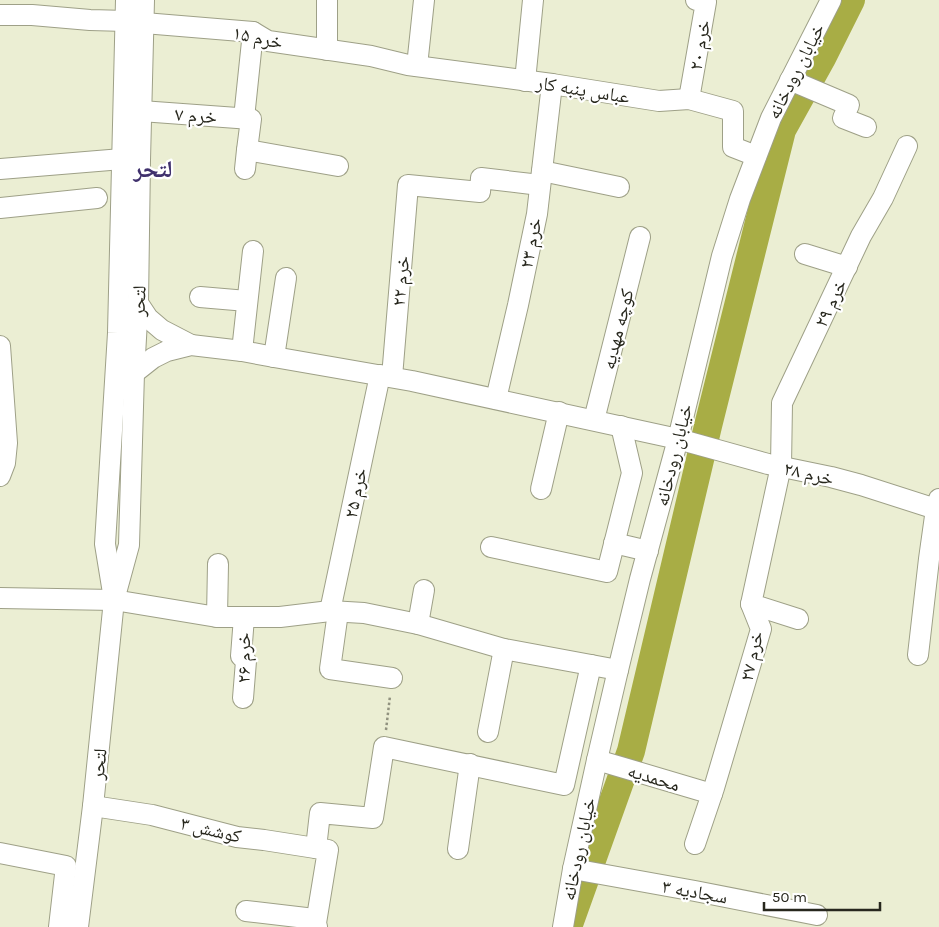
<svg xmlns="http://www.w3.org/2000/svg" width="939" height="927" viewBox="0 0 939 927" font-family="Karla,'Noto Naskh Arabic',sans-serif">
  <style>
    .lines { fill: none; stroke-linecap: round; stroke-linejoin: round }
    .river { stroke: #a8ad45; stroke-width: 28 }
    .minor-casing { stroke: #9ea087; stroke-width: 22 }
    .path { stroke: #91927f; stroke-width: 2.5; stroke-dasharray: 2.5 2.5; stroke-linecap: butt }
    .minor { stroke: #fff; stroke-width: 20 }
    .labels { text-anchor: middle; stroke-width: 4.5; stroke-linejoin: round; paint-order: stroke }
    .street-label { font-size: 19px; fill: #27271d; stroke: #fff }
    .district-label { font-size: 24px; font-weight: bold; fill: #40316d; stroke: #fff }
  </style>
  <rect width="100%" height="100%" fill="#ebeed3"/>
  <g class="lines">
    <polyline class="river" points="568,927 631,751 708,426 782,130 822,58 851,0"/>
    <g class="minor-casing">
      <g id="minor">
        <polyline points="327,0 327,50"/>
        <polyline points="0,15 32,15 90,20 126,21"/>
        <polyline points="144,23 253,32 268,41 371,56 408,65 552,84 659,101 689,99 733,111 733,147 756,156"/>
        <polyline points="417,66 424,0"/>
        <polyline points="790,80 849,105 843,118 866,127"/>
        <polyline points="525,81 533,0"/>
        <polyline points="689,99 706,2 696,0"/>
        <polyline points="141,111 251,119 247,150 338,166"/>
        <polyline points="244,118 253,32"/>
        <polyline points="0,169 122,159"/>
        <polyline points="245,169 247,150"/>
        <polyline points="542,171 619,187"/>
        <polyline points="0,208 97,198"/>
        <polyline points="805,254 847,267"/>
        <polyline points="200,297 247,301"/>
        <polyline points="138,303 148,318 162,330 191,345"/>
        <polyline points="0,346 7,443 5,463 0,476"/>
        <polyline points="242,351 253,251"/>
        <polyline points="274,357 286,278"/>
        <polyline points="134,373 153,358 167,351 191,345 242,351 274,357 412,381 678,439 768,464 831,477 861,485 939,510"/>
        <polyline points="392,377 408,185 480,192 481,178 540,185"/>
        <polyline points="496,399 518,305 537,214 552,84"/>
        <polyline points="594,420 640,237"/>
        <polyline points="541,489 559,412"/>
        <polyline points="614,543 648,551"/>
        <polyline points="491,547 607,572 632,473 621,426"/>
        <polyline points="113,593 105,544 118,333 126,0"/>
        <polyline points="0,598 114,600 217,617 280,617 330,611 364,613 418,624 504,649 618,670"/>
        <polyline points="751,604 798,619"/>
        <polyline points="330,611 380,375"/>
        <polyline points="338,612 330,669 392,678"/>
        <polyline points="217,617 218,564"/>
        <polyline points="418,624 424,590"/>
        <polyline points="918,655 929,559 936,509 939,499"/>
        <polyline points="243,698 246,661 241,656 244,617"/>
        <polyline points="488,732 504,649"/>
        <polyline points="597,760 712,794"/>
        <polyline points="93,806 152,815 237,837 264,840 328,850 316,923 317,927"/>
        <polyline points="695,844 714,788 761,629 751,604 781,466 782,403 861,236 883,198 907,146"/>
        <polyline points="316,848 320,813 373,818 384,747 564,785 591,665"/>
        <polyline points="458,849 470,764"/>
        <polyline points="0,853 66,866 59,927"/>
        <polyline points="573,869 695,891 817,915"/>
        <polyline points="246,911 306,918 316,923"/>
        <polyline points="78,927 93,806 114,600 129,545 134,373 138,303 140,160 144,0"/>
        <polyline points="563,927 573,869 597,760 618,670 640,579 678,439 722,256 740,199 771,118 831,0"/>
      </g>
    </g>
    <polyline class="path" points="386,730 390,696"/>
    <use href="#minor" class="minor"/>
  </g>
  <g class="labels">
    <g class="street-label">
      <text transform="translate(258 37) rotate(12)" y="7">خرم ۱۵</text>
      <text transform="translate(699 45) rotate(-80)" y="7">خرم ۲۰</text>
      <text transform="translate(795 71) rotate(-63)" y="7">خیابان رودخانه</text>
      <text transform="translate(583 89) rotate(9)" y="7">عباس پنبه کار</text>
      <text transform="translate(196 115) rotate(4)" y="7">خرم ۷</text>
      <text transform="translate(530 243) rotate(-79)" y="7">خرم ۲۳</text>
      <text transform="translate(400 281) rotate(-85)" y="7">خرم ۲۲</text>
      <text transform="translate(138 301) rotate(-88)" y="7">لتحر</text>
      <text transform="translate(830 303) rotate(-64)" y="7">خرم ۲۹</text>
      <text transform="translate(617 329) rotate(-76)" y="7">کوچه مهدیه</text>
      <text transform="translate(673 455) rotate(-76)" y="7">خیابان رودخانه</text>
      <text transform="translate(809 473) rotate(13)" y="7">خرم ۲۸</text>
      <text transform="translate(355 493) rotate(-78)" y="7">خرم ۲۵</text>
      <text transform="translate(751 656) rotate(-77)" y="7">خرم ۲۷</text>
      <text transform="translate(243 658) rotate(-90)" y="7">خرم ۲۶</text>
      <text transform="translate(98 764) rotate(-84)" y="7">لتحر</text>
      <text transform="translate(654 777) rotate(17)" y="7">محمدیه</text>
      <text transform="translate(211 829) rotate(13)" y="7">کوشش ۳</text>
      <text transform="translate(578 849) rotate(-78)" y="7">خیابان رودخانه</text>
      <text transform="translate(695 891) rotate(10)" y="7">سجادیه ۳</text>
    </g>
    <g class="district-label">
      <text x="153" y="177">لتحر</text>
    </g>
  </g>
  <path d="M764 902v8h116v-8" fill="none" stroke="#27271d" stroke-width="2.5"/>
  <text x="772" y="902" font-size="15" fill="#27271d" stroke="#ffffff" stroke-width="4" paint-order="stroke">50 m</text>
</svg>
